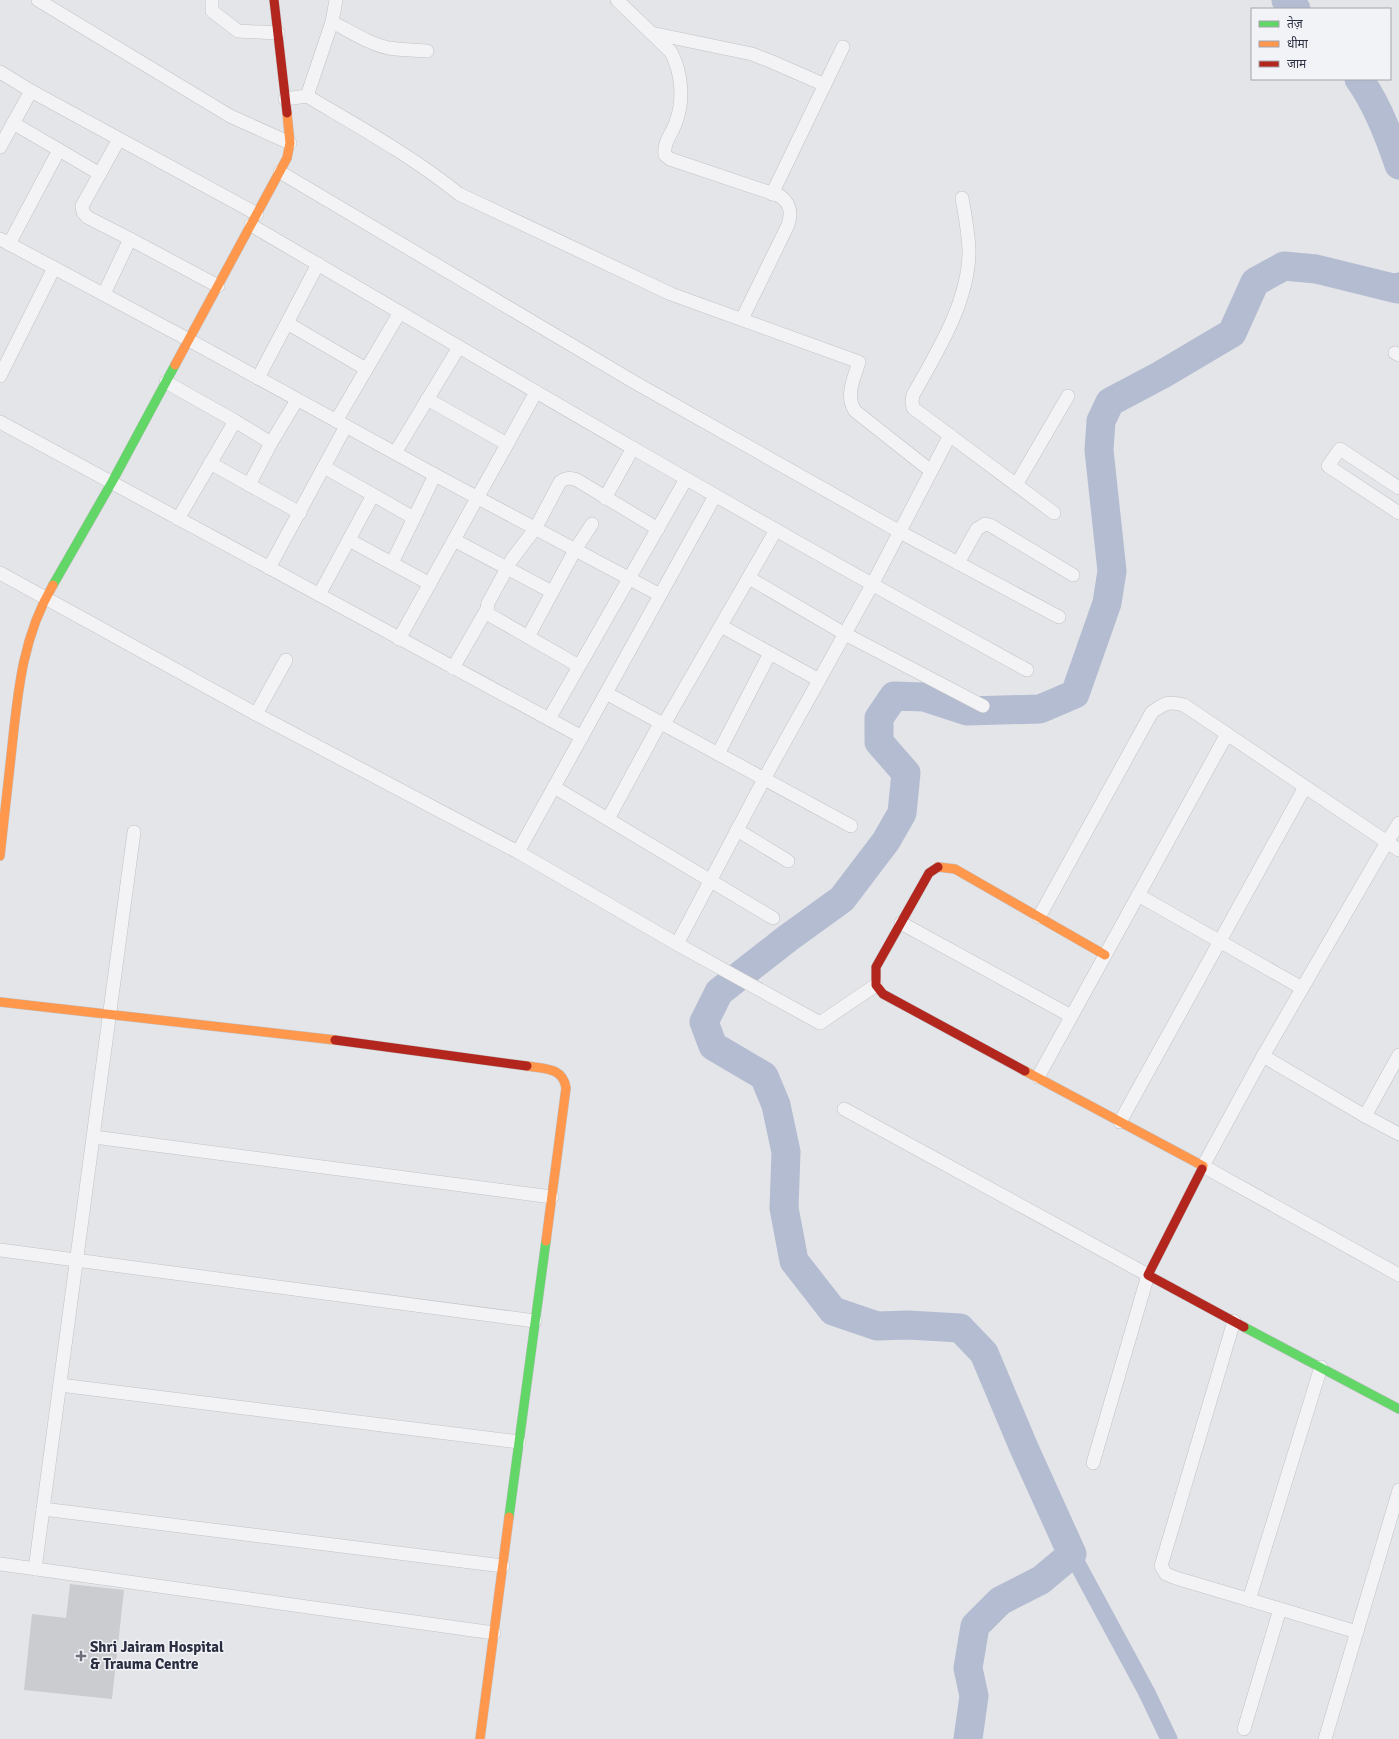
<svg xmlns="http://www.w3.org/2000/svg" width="1399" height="1739" viewBox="0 0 1399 1739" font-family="Signika,'Noto Sans Devanagari',sans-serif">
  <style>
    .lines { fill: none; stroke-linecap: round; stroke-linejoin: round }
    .canal { stroke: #b4bcd2; stroke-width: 17 }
    .river { stroke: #b4bcd2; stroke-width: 29 }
    .building { fill: #cbccd0 }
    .street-casing { stroke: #c1c2c5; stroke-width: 14 }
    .fast-casing { stroke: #c1c2c5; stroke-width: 10 }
    .slow-casing { stroke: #c1c2c5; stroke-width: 10 }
    .jam-casing { stroke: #c1c2c5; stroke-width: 10 }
    .street { stroke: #f3f3f5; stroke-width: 13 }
    .fast { stroke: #63d668; stroke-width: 9 }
    .slow { stroke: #ff974d; stroke-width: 9 }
    .jam { stroke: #b3261e; stroke-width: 9 }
    .poi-dot { fill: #6c6f7b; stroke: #f2f3f7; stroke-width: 1.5 }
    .labels { text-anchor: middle; stroke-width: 3; stroke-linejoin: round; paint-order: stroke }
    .poi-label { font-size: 15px; font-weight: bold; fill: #2b2f41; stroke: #f2f3f7; text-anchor: start }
  </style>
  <rect width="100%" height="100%" fill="#e4e5e8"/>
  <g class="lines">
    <polyline class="canal" points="1072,1554 1146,1691 1169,1739"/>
    <g class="river">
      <polyline points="1286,0 1296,9"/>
      <path d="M1359,79C1377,104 1389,135 1399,165"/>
      <polyline points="968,1739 974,1696 968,1668 975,1626 1000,1601 1041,1580 1072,1554 1024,1448 984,1353 960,1328 908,1325 877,1326 833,1311 794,1261 784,1208 786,1152 776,1105 764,1076 713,1046 704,1022 719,992 788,938 842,899 886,841 902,813 906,773 879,742 879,718 894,696 924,697 967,711 1040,709 1075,694 1107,603 1112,571 1099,450 1101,421 1110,402 1161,375 1232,333 1255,282 1284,266 1316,269 1397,289 1399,287"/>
    </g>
  </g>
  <polygon class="building" points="70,1584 124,1590 112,1699 24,1690 32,1614 66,1618"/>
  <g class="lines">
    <g class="street-casing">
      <g id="street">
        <polyline points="38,0 230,116 290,143"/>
        <polyline points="212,0 212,11 238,31 278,33"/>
        <path d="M617,0L671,52C682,73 684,100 676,122C672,134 663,142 665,155L670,159L780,196C791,204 792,213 788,225L742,319"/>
        <path d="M332,22C350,31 369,44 389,48C401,50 414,50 427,51"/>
        <polyline points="651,33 752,54 770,61 825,85"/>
        <polyline points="0,72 31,91 257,214"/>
        <path d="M307,96C359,127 412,156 459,194L671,294L859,362C854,378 845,396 855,411L931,471"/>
        <polyline points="285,99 307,96 332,22 336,0"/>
        <polyline points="13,123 100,174"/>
        <polyline points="0,147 31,91"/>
        <polyline points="280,172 634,382 900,532 1059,617"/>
        <polyline points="772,194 843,47"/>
        <path d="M962,198C965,215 969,235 969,253C968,303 937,352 913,395L912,401L913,408L1054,513"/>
        <path d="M251,225C508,376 765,527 1027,670"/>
        <polyline points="0,239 189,340 435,475 660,595"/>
        <polyline points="130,239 218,286"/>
        <polyline points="9,244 59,150"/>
        <polyline points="104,294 130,239 87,217 83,212 82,206 119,139"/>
        <polyline points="287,323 366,369"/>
        <polyline points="1395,353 1399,355"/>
        <polyline points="0,376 54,268"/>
        <polyline points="258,378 318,264"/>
        <polyline points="166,382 235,421 271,443 249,485"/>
        <polyline points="427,399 507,444"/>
        <polyline points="336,421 400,312"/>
        <polyline points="0,422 582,737"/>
        <polyline points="271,443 297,400"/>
        <polyline points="395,453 459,347"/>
        <polyline points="210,463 300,513"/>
        <polyline points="324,467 414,518"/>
        <polyline points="1016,485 1068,396"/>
        <polyline points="1399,488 1340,449 1328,466 1399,513"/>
        <polyline points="605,498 633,448"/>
        <polyline points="178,519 235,421"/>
        <polyline points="349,540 430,584"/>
        <polyline points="454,540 552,592"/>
        <polyline points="392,563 435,475"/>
        <polyline points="958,563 977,529 985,524 990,525 1073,575"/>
        <polyline points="269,568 346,426"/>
        <polyline points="0,573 256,714 518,852 677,944 820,1023 876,985"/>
        <polyline points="749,578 845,634 983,706"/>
        <polyline points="319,595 373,495"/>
        <polyline points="721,626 819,680"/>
        <polyline points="528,637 575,550 592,524"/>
        <polyline points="399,639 536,392"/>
        <path d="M579,666L488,614L487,609L488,603L512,559L535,529L560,482C566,477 570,478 577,480L658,529"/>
        <polyline points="453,668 487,609"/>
        <polyline points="606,693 851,826"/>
        <polyline points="256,714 286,660"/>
        <polyline points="549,719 686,479"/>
        <polyline points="718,754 770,653"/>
        <polyline points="554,787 773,918"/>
        <polyline points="608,819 658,727 664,724 776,530"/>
        <polyline points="737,830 788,861"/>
        <polyline points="1399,850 1387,842 1263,1056 1203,1166 1399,1275"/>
        <polyline points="518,852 715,496"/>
        <polyline points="1138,895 1302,988"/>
        <path d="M1039,917L1152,712C1165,703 1168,701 1184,705L1387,842L1399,823"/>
        <polyline points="901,923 1071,1016"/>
        <polyline points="677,944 764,779 872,585 950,435"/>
        <polyline points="1399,1055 1365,1116 1399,1134"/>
        <polyline points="1263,1056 1365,1116"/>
        <polyline points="1038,1077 1227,734"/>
        <polyline points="844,1109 1148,1275 1093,1463"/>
        <polyline points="1120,1122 1305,787"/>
        <polyline points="94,1137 552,1197"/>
        <polyline points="0,1250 535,1321"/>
        <polyline points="1234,1321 1161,1566 1166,1574 1176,1578 1357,1632"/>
        <polyline points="60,1385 519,1442"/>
        <polyline points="43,1509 503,1566"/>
        <polyline points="0,1564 494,1633"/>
        <polyline points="35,1569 134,832"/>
        <polyline points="1249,1600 1321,1367"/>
        <polyline points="1244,1729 1280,1609"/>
        <polyline points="1325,1739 1399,1490"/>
      </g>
    </g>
    <g class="fast-casing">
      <g id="fast">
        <polyline points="53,585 112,482 175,365"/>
        <polyline points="1244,1327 1399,1409"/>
        <polyline points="509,1517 546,1241"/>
      </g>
    </g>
    <g class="slow-casing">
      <g id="slow">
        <polyline points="175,365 287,158 290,143 287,113"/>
        <path d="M0,856C4,820 8,783 12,747C18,689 23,636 53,585"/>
        <polyline points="938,867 955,869 1105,955"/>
        <polyline points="0,1002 335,1040"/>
        <path d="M527,1066C544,1069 563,1067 566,1088L546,1241"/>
        <polyline points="1025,1071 1203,1166 1202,1169"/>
        <polyline points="480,1739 509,1517"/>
      </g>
    </g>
    <g class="jam-casing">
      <g id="jam">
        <polyline points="274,0 287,113"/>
        <polyline points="938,867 929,873 876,967 876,985 883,994 1025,1071"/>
        <polyline points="335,1040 527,1066"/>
        <polyline points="1202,1169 1148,1275 1244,1327"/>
      </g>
    </g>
    <use href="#street" class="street"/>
    <use href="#fast" class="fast"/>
    <use href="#slow" class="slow"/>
    <use href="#jam" class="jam"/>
  </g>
  <path class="poi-dot" d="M79 1650h4v4h4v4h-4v4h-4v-4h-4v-4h4z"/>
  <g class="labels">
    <g class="poi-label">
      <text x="90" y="1652">Shri Jairam Hospital<tspan x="90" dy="17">&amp; Trauma Centre</tspan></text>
    </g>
  </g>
  <rect x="1251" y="8" width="140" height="72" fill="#f2f3f7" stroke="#a2a5ae"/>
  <rect x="1259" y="21" width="20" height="6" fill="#63d668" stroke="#a2a5ae"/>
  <text x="1287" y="28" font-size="12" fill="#2b2f41">तेज़</text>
  <rect x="1259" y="41" width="20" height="6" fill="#ff974d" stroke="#a2a5ae"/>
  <text x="1287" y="48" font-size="12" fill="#2b2f41">धीमा</text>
  <rect x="1259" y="61" width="20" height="6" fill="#b3261e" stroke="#a2a5ae"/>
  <text x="1287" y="68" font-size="12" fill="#2b2f41">जाम</text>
</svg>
